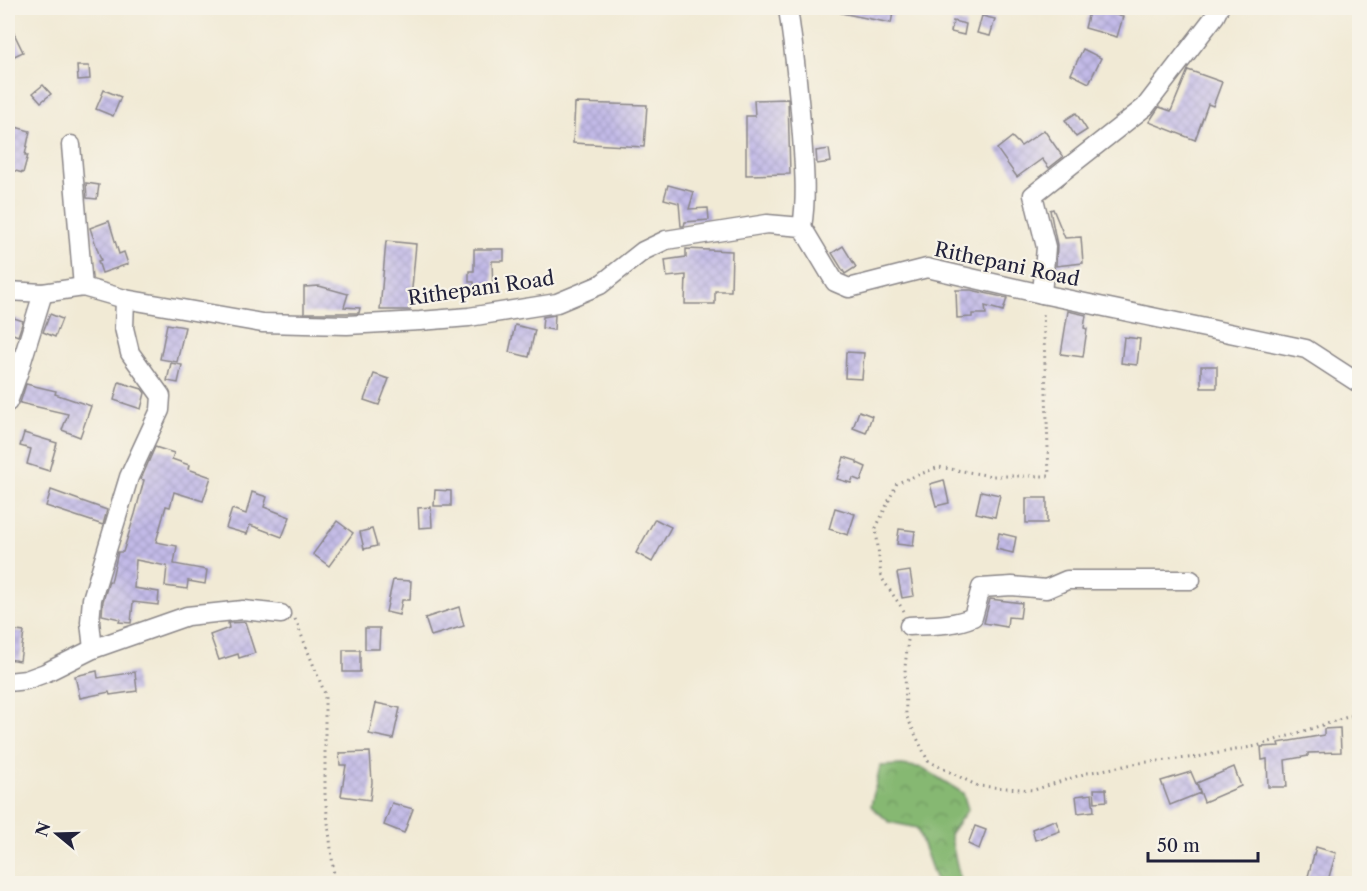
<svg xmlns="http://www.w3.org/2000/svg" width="1367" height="891" viewBox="0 0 1367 891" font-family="'Libre Caslon Text',serif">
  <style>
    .forest { fill: url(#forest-crowns); stroke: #546d56; stroke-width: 1.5 }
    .building { fill: url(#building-cross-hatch) }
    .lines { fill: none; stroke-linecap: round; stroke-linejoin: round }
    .minor-casing { stroke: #8a8688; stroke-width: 21 }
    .path { stroke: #8a8688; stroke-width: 3; stroke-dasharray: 1.5 4.5; stroke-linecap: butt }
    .minor { stroke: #fff; stroke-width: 18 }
    .labels { text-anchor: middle; stroke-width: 4.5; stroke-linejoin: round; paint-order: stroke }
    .street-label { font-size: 20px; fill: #22223b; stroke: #f7f3e8 }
  </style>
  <defs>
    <pattern id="forest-crowns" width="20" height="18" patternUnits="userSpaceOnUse" patternTransform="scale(1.5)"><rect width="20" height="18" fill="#86b872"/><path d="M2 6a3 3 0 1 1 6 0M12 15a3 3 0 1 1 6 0" fill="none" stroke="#6d955f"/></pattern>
    <pattern id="building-cross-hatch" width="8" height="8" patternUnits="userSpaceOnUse" patternTransform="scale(1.5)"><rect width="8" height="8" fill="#c2bae7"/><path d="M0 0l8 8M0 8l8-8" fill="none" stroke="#a6a0c7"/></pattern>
  </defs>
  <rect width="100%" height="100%" fill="#f7f3e8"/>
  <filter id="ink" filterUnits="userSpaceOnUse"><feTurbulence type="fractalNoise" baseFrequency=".0167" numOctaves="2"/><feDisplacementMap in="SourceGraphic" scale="12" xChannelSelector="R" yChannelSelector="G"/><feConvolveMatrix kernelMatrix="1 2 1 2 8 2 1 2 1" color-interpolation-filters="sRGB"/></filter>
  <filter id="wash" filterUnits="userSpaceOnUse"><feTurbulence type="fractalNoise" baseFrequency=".008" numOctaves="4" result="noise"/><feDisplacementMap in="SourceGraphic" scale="24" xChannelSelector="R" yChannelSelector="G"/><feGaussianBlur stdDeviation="1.35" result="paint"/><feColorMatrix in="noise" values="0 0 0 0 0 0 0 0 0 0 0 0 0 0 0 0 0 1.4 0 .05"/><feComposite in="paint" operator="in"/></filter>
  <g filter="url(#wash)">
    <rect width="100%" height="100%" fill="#f1ead5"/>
    <polygon class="forest" points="902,765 923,768 963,793 968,809 950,834 961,883 937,883 917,828 889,822 871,806 880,766"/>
    <g id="blocks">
      <g class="building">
        <polygon points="842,8 894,8 891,23 841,13"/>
        <polygon points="1090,8 1123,17 1117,37 1085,28"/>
        <polygon points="982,16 995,19 990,36 977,33"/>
        <polygon points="8,21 23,52 8,59"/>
        <polygon points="953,21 966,24 964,35 951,32"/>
        <polygon points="1083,49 1101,58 1089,83 1071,74"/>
        <polygon points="77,66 89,66 90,79 78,80"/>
        <polygon points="1188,70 1222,82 1213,106 1208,104 1195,140 1149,122 1159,107 1171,111"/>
        <polygon points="43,85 51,94 41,102 33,93"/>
        <polygon points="104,90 121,97 113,116 96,109"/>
        <polygon points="788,99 790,174 746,175 746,116 755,116 754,100"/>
        <polygon points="575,103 647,105 644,147 573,143"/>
        <polygon points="1076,113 1087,130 1076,137 1065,120"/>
        <polygon points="8,125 30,131 25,155 28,155 23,173 8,169"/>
        <polygon points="1044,130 1063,157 1049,168 1042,159 1017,177 997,149 1012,137 1021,146"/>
        <polygon points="829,149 831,162 817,164 816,151"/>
        <polygon points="86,183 99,185 97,199 87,198"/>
        <polygon points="668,185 694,192 689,209 708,208 709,220 685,222 684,226 681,226 679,203 664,199"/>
        <polygon points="1053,209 1065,238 1081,237 1083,263 1056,266 1057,245 1050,210"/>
        <polygon points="109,221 119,254 124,252 128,264 102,273 98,261 101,260 90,228"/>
        <polygon points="386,241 416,244 410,310 380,310"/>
        <polygon points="843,246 856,267 845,274 832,253"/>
        <polygon points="474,249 504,249 504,261 492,261 493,292 475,293 474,282 469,282 469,271 474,271"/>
        <polygon points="686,249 732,251 731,291 715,291 715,304 685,304 686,275 667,277 665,260 686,257"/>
        <polygon points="319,286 348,294 344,307 360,308 359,313 304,313 304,287"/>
        <polygon points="956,290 971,290 1007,298 1003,311 985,306 986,314 972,314 972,317 957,318"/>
        <polygon points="1068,311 1086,315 1084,328 1087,329 1083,357 1061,354"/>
        <polygon points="50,314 62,319 55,337 43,332"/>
        <polygon points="555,315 554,330 542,328 543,317"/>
        <polygon points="8,316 23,321 18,336 8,332"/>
        <polygon points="167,324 185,327 177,362 160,359"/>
        <polygon points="515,325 535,330 529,357 509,352"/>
        <polygon points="1124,337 1140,339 1137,365 1121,363"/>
        <polygon points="846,352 864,353 862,379 845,378"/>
        <polygon points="171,363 182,365 178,383 167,381"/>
        <rect x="1201" y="366" width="16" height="22"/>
        <polygon points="374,374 389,379 379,405 364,400"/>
        <polygon points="119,382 142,389 145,393 141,409 114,400"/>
        <polygon points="26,384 56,391 55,394 91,406 80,437 62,430 68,414 20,403"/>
        <polygon points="859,411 872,416 866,433 853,428"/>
        <polygon points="24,433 57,443 49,471 27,464 31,449 20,446"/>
        <polygon points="155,447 174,453 172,459 189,465 188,469 211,477 203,501 174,492 170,507 166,506 156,542 177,546 174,564 207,570 205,584 188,581 187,589 165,586 167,566 136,560 134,588 159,592 158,605 133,602 131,623 119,622 120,619 102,615 103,601 109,581 111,582 118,552 123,552 135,514 144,480 141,479"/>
        <polygon points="844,457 857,461 857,463 866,467 861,481 853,478 851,483 837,479"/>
        <polygon points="944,480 949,503 936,506 930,484"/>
        <polygon points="51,490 107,510 103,525 46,506"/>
        <polygon points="435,490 451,491 451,506 434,506"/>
        <polygon points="981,491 1000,495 995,517 976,513"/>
        <polygon points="252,492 267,497 264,507 290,517 282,537 250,525 247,534 226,528 232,509 246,514"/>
        <rect x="1026" y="498" width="21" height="25"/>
        <polygon points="431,507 432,527 419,528 418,508"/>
        <polygon points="835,508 855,514 848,535 829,529"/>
        <polygon points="655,519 671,527 652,562 636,553"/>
        <polygon points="337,521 353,533 329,566 313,554"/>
        <polygon points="372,529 377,546 364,549 360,532"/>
        <polygon points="899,529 915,531 913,546 897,544"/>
        <polygon points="999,533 1016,537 1013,553 996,549"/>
        <polygon points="910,571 914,596 902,598 897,573"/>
        <polygon points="393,580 411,581 410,600 402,600 399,615 386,612"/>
        <polygon points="990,599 1022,603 1020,618 1008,617 1007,627 984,623"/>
        <polygon points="459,607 464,626 431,636 425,618"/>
        <polygon points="245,622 255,653 239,658 238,654 219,660 210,635 229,628 228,623"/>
        <polygon points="365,628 380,628 379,649 365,649"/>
        <polygon points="9,630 24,632 20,661 8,659"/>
        <rect x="343" y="650" width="17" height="22"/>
        <polygon points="97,671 98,678 135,672 137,691 110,695 109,692 80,698 75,676"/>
        <polygon points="376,703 400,708 393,739 369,734"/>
        <polygon points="1340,728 1341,752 1308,753 1308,756 1285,760 1287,787 1268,787 1267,759 1262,760 1261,747 1279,746 1278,743 1324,735 1324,729"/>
        <polygon points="370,752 372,782 370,800 341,796 346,765 340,765 339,753"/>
        <polygon points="1234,767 1241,786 1204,802 1197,783"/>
        <polygon points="1191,772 1200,793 1170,805 1161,781"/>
        <polygon points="1094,789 1106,789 1107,801 1095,802"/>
        <polygon points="1092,794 1094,811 1078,813 1076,796"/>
        <polygon points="392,803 413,809 404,833 384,825"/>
        <polygon points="1052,821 1056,821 1060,831 1035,840 1032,829"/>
        <polygon points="975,826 986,830 979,849 968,844"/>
        <polygon points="1316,847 1336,853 1327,884 1307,880"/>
      </g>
    </g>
  </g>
  <g filter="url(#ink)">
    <use href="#blocks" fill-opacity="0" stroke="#8a8688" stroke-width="1.5"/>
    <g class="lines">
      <g class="minor-casing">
        <g id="minor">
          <path d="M788,8C794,50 799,93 802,136C804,166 807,197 802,227"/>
          <polyline points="71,145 83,287"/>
          <polyline points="8,291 43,293 83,287 125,299 262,323 347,325 420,321 469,317 557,303 600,285 643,251 666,240 767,224 802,227 835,282 849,288 927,268 1042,294 1306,349 1360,384"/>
          <polyline points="1042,294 1046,247 1033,195 1145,107 1215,16 1219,8"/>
          <polyline points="8,402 18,374 43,293"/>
          <path d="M909,626C930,625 953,626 973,617L981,588L1012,586L1046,589L1067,580H1191"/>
          <polyline points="93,649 90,622 92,599 129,477 160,410 161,396 130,353 124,328 125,299"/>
          <polyline points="8,682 26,680 45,673 93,649 187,616 243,610 281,614"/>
        </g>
      </g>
      <g class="path">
        <polyline points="904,611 881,577 876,528 897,483 939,467 992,476 1049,476 1043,310"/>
        <polyline points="295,619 325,694 325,796 335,884"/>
        <polyline points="908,640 905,667 906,715 928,761 978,786 1034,790 1087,773 1139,763 1197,757 1257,746 1360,713"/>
      </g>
      <use href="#minor" class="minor"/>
    </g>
  </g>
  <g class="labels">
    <g class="street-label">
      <text transform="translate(1007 264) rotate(12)" y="7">Rithepani Road</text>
      <text transform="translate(481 288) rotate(-8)" y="7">Rithepani Road</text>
    </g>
  </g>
  <rect width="1367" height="891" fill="none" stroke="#f7f3e8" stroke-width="30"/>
  <g transform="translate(57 834) rotate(289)" stroke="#f7f3e8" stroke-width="4.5" paint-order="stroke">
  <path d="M0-4.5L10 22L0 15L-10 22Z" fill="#22223b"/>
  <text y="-9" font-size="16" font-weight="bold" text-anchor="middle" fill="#22223b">N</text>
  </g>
  <path d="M1148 852v9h110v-9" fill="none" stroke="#22223b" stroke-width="3"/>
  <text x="1157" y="852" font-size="18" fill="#22223b" stroke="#f7f3e8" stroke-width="4.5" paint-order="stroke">50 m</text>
</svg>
